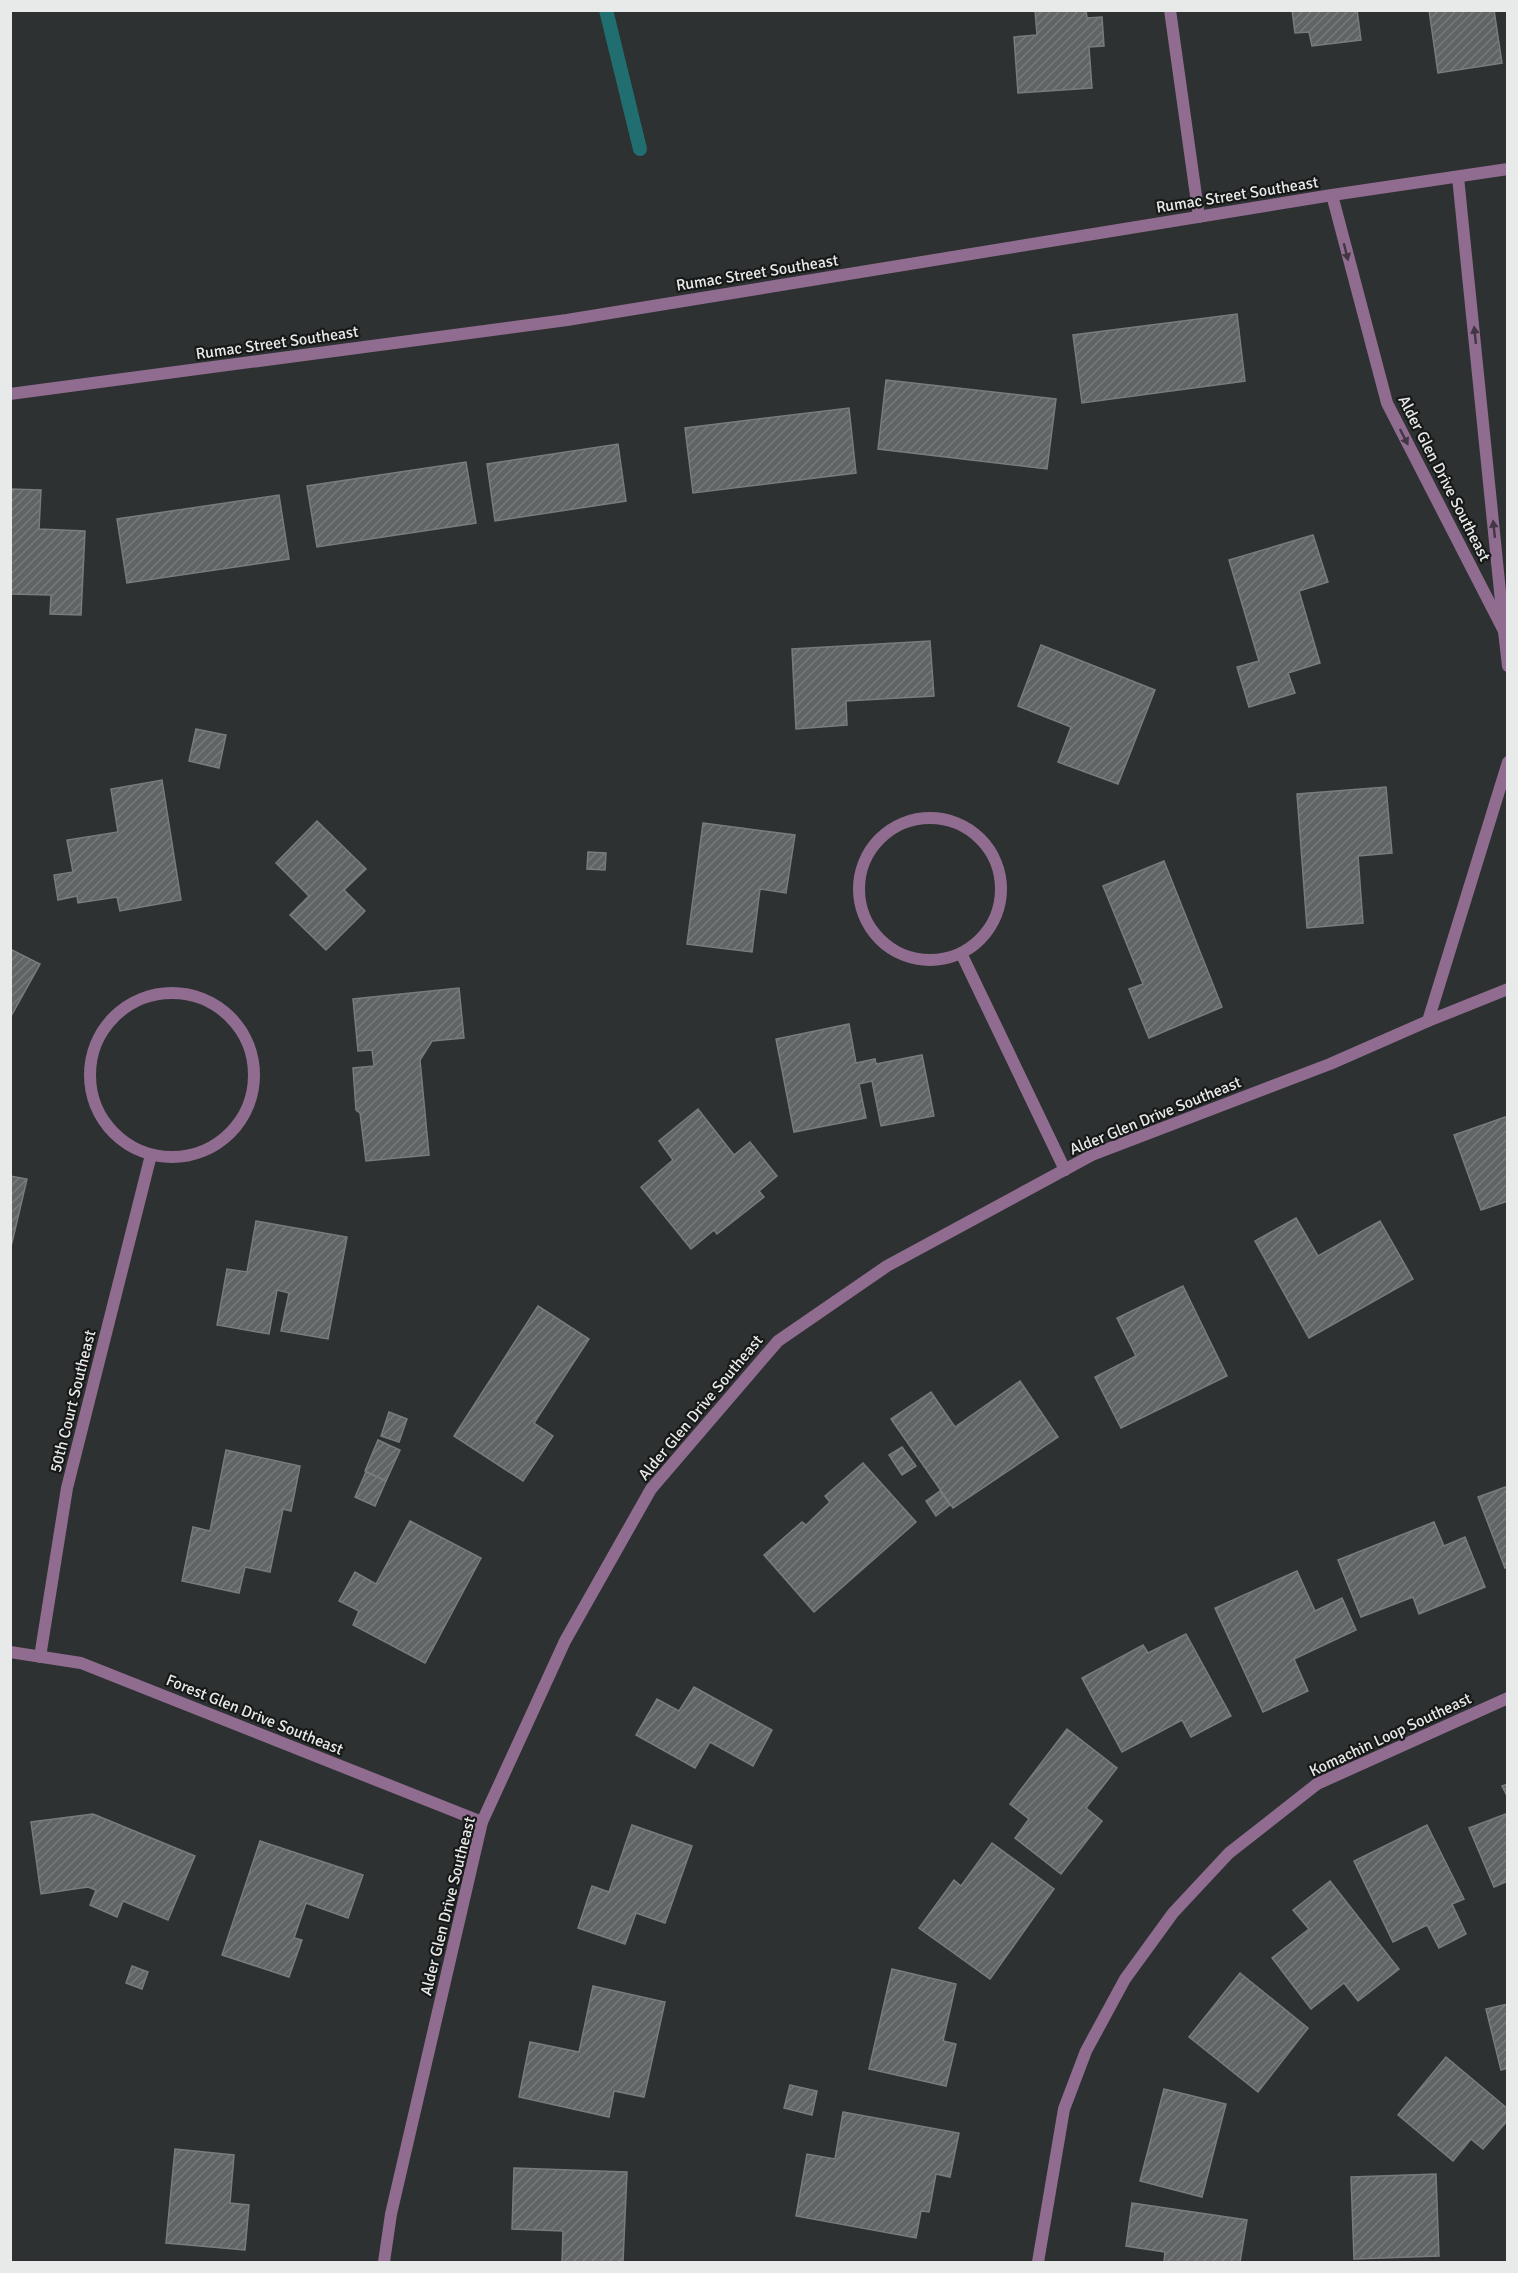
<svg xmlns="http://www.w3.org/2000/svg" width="1518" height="2273" viewBox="0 0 1518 2273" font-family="Signika,sans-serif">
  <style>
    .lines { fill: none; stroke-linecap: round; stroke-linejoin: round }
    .stream { stroke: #216e70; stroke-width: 14 }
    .building { fill: url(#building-hatch); stroke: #797c7c; stroke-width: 1.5 }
    .street { stroke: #906d90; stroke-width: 12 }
    .oneway { fill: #413643 }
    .labels { text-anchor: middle; stroke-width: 4.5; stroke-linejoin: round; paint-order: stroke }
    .street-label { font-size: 16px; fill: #e8e9e9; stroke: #171919 }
  </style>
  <defs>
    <pattern id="building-hatch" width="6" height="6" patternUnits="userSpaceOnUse" patternTransform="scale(1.5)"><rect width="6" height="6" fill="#606464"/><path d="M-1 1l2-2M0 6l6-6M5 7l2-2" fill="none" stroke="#777a7a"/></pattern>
  </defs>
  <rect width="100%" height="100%" fill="#2e3131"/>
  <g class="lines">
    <polyline class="stream" points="606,10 640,149"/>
  </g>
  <g class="building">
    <polygon points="1035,10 1086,10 1087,18 1102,17 1104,46 1089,47 1092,88 1018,93 1014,37 1037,35"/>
    <polygon points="1292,10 1357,10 1361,40 1312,46 1309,32 1295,33"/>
    <polygon points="1429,10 1494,10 1502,63 1438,73"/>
    <polygon points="1237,314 1245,381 1082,403 1073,335"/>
    <polygon points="886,380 1056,399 1047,469 878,449"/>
    <polygon points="849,408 856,473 693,493 685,428"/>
    <polygon points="618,444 626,501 495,521 487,464"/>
    <polygon points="466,462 476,523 317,547 307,486"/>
    <polygon points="10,489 41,490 39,529 85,531 81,615 50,614 51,595 10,594"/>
    <polygon points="279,495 289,559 127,583 117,519"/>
    <polygon points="1313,535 1328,582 1299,591 1320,663 1288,673 1295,693 1249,707 1237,667 1259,661 1229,560"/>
    <polygon points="930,641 934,696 846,701 847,725 796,729 792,649"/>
    <polygon points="1041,645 1155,690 1118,784 1058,762 1071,727 1018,706"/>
    <polygon points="196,729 226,735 219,768 189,761"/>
    <polygon points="162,780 181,900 120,911 117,897 78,903 77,896 58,900 54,875 73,872 67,840 118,832 111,789"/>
    <polygon points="1386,787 1392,853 1358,856 1363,923 1307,928 1297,794"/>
    <polygon points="317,821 366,869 344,890 365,911 326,950 290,915 309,896 276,863"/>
    <polygon points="703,823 795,835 786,893 760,889 752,952 687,944"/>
    <polygon points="588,852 606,853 605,870 587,869"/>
    <polygon points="1164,861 1222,1007 1149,1038 1129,989 1143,984 1103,886"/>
    <polygon points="10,949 40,964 10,1018"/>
    <polygon points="459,988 464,1038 432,1041 420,1060 429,1155 366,1161 360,1113 356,1110 353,1068 374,1066 372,1050 358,1051 353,999"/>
    <polygon points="849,1024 856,1063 875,1059 876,1064 922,1055 934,1116 881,1126 872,1081 859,1084 866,1118 794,1132 776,1039"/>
    <polygon points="698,1109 734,1155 750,1142 777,1176 759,1191 764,1197 717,1234 714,1230 691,1249 641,1187 673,1160 659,1141"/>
    <polygon points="1508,1116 1508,1201 1481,1210 1454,1135"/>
    <polygon points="10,1176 27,1179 10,1251"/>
    <polygon points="1296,1218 1318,1256 1380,1221 1413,1279 1309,1338 1255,1241"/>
    <polygon points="256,1221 347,1237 328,1339 281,1331 289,1293 277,1290 269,1334 217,1325 227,1269 247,1272"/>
    <polygon points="1183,1286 1227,1376 1121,1428 1095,1377 1136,1356 1117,1318"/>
    <polygon points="538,1306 589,1339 534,1423 553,1436 523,1481 454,1436"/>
    <polygon points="1020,1381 1058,1437 953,1508 891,1419 931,1392 955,1427"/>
    <polygon points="389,1412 407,1419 399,1442 381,1436"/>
    <polygon points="378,1440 400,1450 386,1481 365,1471"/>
    <polygon points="902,1447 916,1466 902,1475 889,1455"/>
    <polygon points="226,1450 300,1466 291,1511 283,1509 270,1572 245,1567 239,1593 182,1581 193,1527 210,1531"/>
    <polygon points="863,1463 916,1522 814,1612 764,1555 802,1522 806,1525 830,1502 825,1496"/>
    <polygon points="366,1472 386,1481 375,1506 355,1497"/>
    <polygon points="1508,1486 1508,1567 1505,1568 1478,1497"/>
    <polygon points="940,1491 950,1505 936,1516 926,1501"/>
    <polygon points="410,1521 481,1558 425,1663 353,1625 359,1611 339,1601 355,1572 376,1584"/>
    <polygon points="1434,1522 1444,1546 1465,1537 1485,1587 1419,1614 1413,1597 1361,1617 1338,1560"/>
    <polygon points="1297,1571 1315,1611 1342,1598 1356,1630 1294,1659 1308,1691 1263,1712 1215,1608"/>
    <polygon points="1186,1634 1231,1716 1191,1737 1182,1720 1122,1752 1082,1678 1143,1645 1148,1653"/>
    <polygon points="694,1687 772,1730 753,1766 710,1742 695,1768 636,1735 657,1699 679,1711"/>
    <polygon points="1067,1729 1117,1768 1086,1808 1102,1821 1061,1874 1015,1838 1029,1819 1010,1804"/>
    <polygon points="1508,1784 1508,1798 1502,1786"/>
    <polygon points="1508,1813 1508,1881 1494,1887 1469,1828"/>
    <polygon points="93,1814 195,1856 168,1920 123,1901 117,1917 90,1905 96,1890 88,1887 41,1894 31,1822"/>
    <polygon points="632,1825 692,1846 665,1923 636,1913 625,1944 578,1928 592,1886 609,1892"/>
    <polygon points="1427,1825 1464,1899 1452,1904 1466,1934 1439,1948 1427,1925 1393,1942 1354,1861"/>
    <polygon points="260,1841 363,1875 348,1918 306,1903 294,1938 302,1940 289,1977 222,1955"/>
    <polygon points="992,1843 1054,1889 990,1979 919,1928 954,1880 961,1886"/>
    <polygon points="1330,1881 1399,1969 1358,2001 1344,1983 1311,2009 1272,1958 1309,1929 1293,1910"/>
    <polygon points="132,1966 148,1972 142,1989 126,1983"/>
    <polygon points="892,1969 956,1984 943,2041 956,2044 946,2086 869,2069"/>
    <polygon points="1240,1973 1308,2028 1258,2092 1189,2037"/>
    <polygon points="593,1986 665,2002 644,2097 614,2091 609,2117 519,2097 530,2042 579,2052"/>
    <polygon points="1508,2004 1508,2068 1501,2070 1486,2009"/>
    <polygon points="1446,2057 1508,2109 1508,2120 1483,2149 1471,2139 1453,2161 1398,2115"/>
    <polygon points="790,2085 817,2091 812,2115 784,2108"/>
    <polygon points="1164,2089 1226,2104 1202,2197 1140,2181"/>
    <polygon points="843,2112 959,2133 950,2177 936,2174 929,2212 921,2211 916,2238 796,2216 807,2154 835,2159"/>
    <polygon points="175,2149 234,2155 230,2203 249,2205 245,2250 166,2243"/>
    <polygon points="514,2168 627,2172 623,2262 562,2262 563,2231 512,2229"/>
    <polygon points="1436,2174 1439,2256 1354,2259 1351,2177"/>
    <polygon points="1132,2203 1247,2220 1240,2262 1164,2262 1165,2252 1126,2246"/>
  </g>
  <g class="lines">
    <g class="street">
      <polyline points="1170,10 1199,217"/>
      <polyline points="1332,195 1387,403 1504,631 1458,177"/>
      <polyline points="10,394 567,320 1332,195 1508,169"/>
      <polyline points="1504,631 1508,666"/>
      <circle cx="930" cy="889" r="71"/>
      <polyline points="961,953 1065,1170"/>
      <circle cx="172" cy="1075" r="82"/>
      <polyline points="1428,1021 1508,989"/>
      <polyline points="10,1652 81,1663 482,1822"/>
      <polyline points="40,1657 67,1488 151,1155"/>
      <polyline points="384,2262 391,2214 482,1822 565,1641 651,1489 778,1341 887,1266 1092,1155 1330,1064 1428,1021 1508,762"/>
      <polyline points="1038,2262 1064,2109 1086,2051 1125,1979 1173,1913 1229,1853 1317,1784 1508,1698"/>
    </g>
  </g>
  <defs><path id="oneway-solid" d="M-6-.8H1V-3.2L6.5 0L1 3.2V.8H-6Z" transform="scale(1.5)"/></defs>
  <g class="oneway">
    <use href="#oneway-solid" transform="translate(1346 252) rotate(76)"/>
    <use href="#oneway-solid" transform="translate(1475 335) rotate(-96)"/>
    <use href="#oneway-solid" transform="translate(1404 437) rotate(63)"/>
    <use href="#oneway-solid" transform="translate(1494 529) rotate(-96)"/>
  </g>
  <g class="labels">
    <g class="street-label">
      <text transform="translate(1237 194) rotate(-9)" y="6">Rumac Street Southeast</text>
      <text transform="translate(757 272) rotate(-9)" y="6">Rumac Street Southeast</text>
      <text transform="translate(277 342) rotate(-8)" y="6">Rumac Street Southeast</text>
      <text transform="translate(1445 478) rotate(63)" y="6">Alder Glen Drive Southeast</text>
      <text transform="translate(1155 1115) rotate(-22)" y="6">Alder Glen Drive Southeast</text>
      <text transform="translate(72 1401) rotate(-76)" y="6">50th Court Southeast</text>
      <text transform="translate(700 1407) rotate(-50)" y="6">Alder Glen Drive Southeast</text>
      <text transform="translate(255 1714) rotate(22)" y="6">Forest Glen Drive Southeast</text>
      <text transform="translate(1390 1734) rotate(-25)" y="6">Komachin Loop Southeast</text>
      <text transform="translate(447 1906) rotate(-76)" y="6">Alder Glen Drive Southeast</text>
    </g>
  </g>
  <rect width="1518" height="2273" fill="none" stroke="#e8e9e9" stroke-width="24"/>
</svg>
